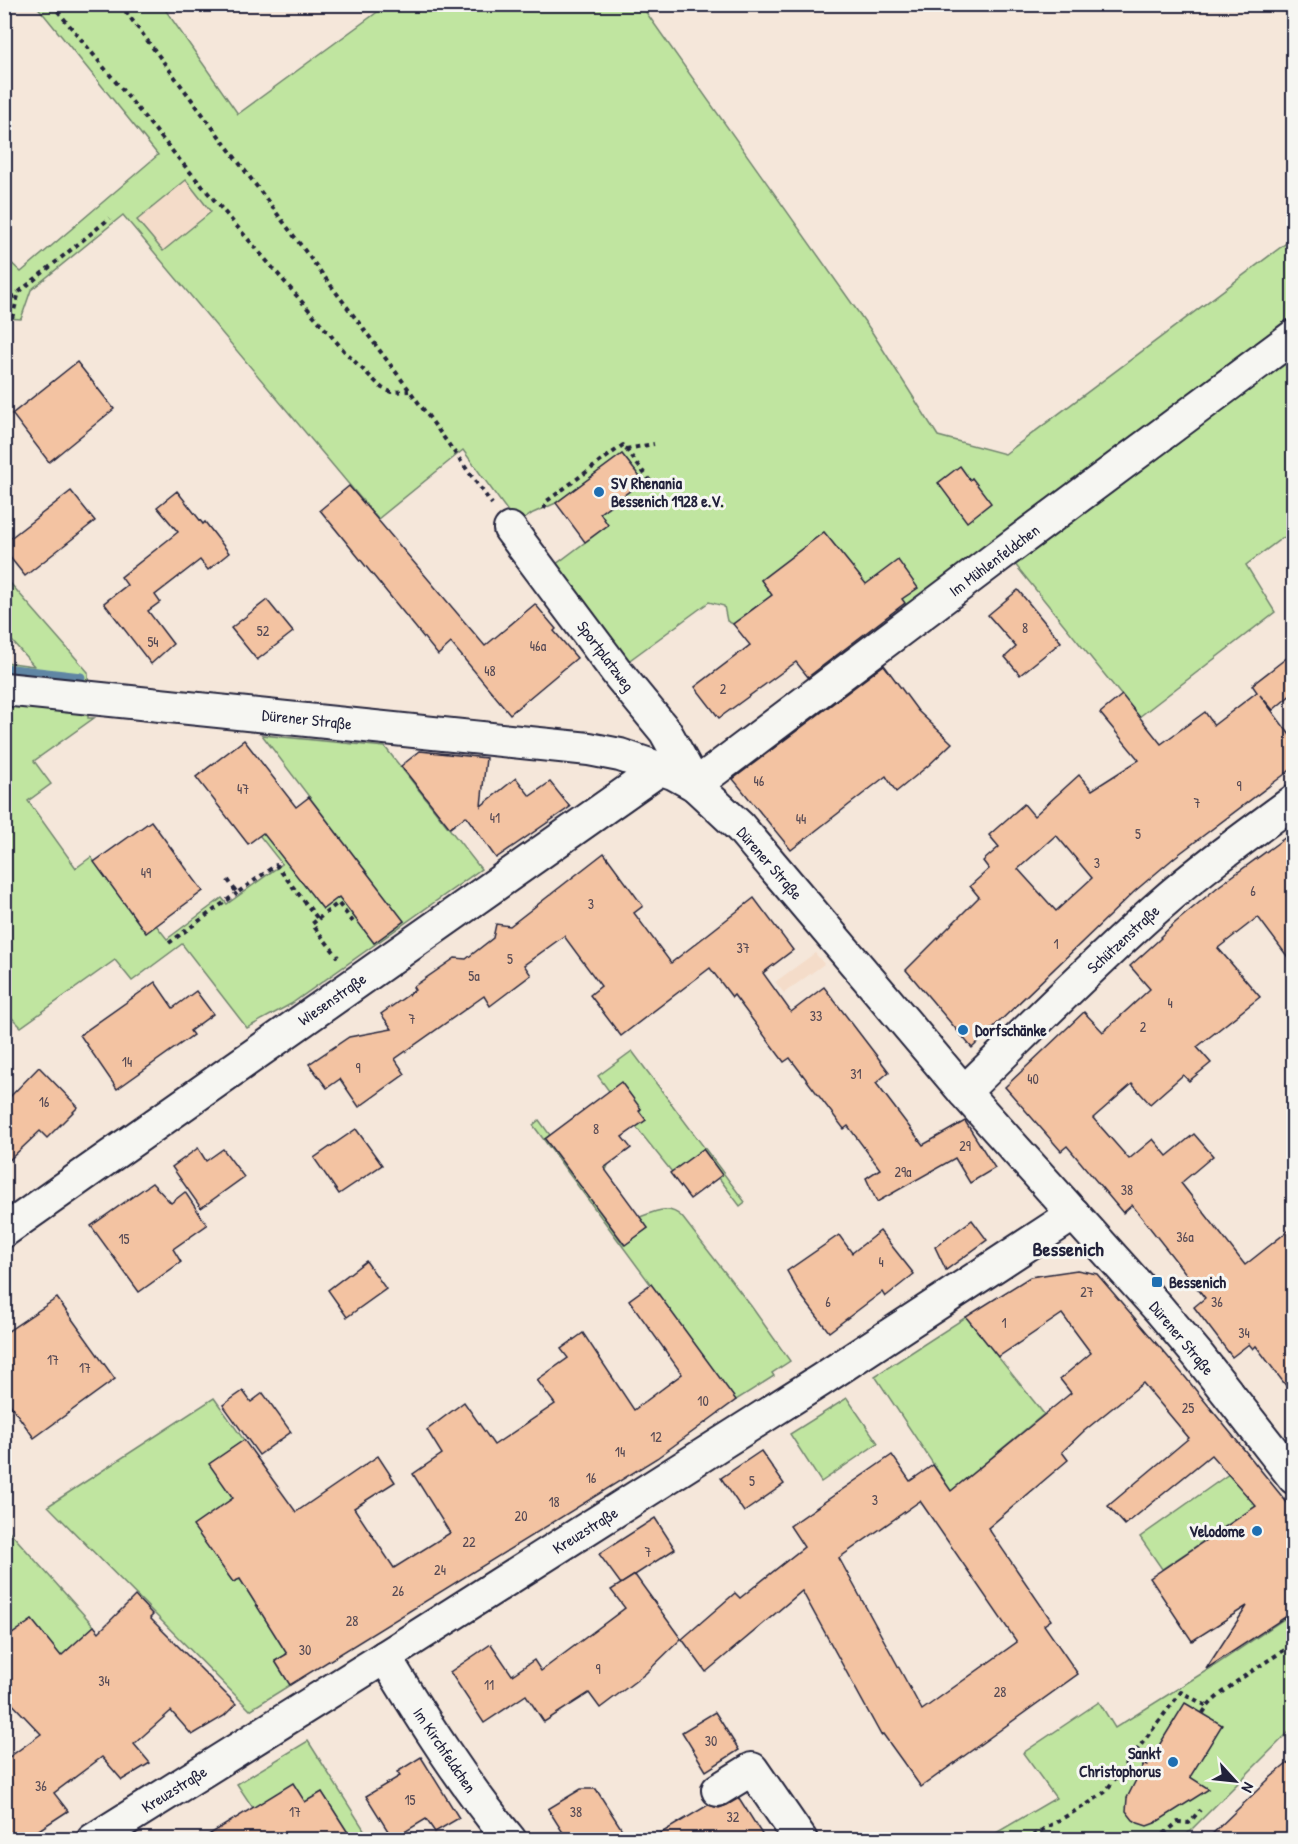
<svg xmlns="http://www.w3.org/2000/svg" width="1298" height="1844" viewBox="0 0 1298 1844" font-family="'Patrick Hand',sans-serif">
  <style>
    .built { fill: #f4dcc9 }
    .green { fill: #c0e5a0; stroke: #71846e; stroke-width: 1.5; fill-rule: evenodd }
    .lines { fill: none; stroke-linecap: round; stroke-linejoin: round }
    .stream { stroke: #6086a4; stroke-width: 9 }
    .building { fill: #f3c3a2; stroke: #22223b; stroke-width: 1.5; fill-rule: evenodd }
    .minor-casing { stroke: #22223b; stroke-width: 36 }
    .path { stroke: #22223b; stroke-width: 4; stroke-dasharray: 4.5 4.5; stroke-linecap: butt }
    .minor { stroke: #f6f6f2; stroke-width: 32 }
    .poi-dot { fill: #1f6fb2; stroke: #f6f6f2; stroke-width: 2 }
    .labels { text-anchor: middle; stroke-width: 6; stroke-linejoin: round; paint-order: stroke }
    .number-label { font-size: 14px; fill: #564a55 }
    .poi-label { font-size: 16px; font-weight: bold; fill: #22223b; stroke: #f6f6f2; text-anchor: start }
    .street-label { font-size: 16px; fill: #22223b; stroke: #f6f6f2 }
    .quarter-label { font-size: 20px; font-weight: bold; fill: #22223b; stroke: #f6f6f2 }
  </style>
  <rect width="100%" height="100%" fill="#f5e7da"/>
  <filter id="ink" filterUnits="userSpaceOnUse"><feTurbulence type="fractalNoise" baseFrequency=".0167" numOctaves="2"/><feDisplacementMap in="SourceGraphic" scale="12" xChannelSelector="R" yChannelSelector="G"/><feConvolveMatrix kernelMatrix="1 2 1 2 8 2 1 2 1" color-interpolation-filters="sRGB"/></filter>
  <g filter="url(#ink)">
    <g class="built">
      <polygon points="186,180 211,211 164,252 137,220"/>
      <polygon points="815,953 824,964 784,993 775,982"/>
    </g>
    <g class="green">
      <path d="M36,5H162L238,114L387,5H641L870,329L938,436L1005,454L1293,238V536L1282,538L1246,565L1275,612L1139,717L1014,563L925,629L904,603L876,625L853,568L824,532L761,580L772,595L733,624L727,621L724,606L709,602L627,662L555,565L608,525L600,513L643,481L622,454L556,503L533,513L517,524L463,450L378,519L123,215L31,290L21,319L5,318L4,256L21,272L158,155ZM186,180L211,212L163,251L137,220Z"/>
      <polygon points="4,576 88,672 88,680 85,682 5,674 5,662 34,666 5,633"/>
      <polygon points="4,702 88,710 88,718 94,718 34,761 51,784 28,801 76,868 91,857 146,933 156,925 167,939 222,898 227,904 282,864 259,835 283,817 303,883 323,909 339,897 374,943 404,921 262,735 385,747 481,869 291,1004 247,1028 182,944 132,981 115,960 21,1027 5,1011"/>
      <polygon points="632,1051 745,1202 740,1206 719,1178 722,1175 703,1149 672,1172 636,1127 646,1120 639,1111 641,1109 609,1091 598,1076"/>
      <path d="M539,1120L550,1135L545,1139L572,1175L600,1154L608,1165L605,1173L597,1208L624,1245L648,1228L640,1217C656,1211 669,1204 682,1217L751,1306L790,1361L772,1373L774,1376L736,1400L533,1125Z"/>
      <polygon points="966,1317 1044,1414 951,1491 875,1376"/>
      <polygon points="214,1398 244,1440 210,1464 233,1498 240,1579 287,1654 275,1661 290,1685 250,1710 48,1506"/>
      <polygon points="847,1398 878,1443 821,1482 790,1434"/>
      <polygon points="1229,1474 1256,1506 1162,1569 1140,1537"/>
      <polygon points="9,1531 94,1626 61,1656 32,1620 5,1640 4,1534"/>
      <polygon points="1293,1613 1293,1728 1182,1839 984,1840 1056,1798 1023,1753 1099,1702 1115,1728 1217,1664"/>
      <polygon points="308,1741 370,1839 334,1839 347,1831 322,1792 305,1802 253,1808 237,1784"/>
    </g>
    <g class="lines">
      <polyline class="stream" points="4,668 81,677"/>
    </g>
    <g class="building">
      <polygon points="77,362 114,409 49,462 12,414"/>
      <polygon points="622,454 643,481 600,513 608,525 585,542 556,503"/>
      <polygon points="960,466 970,480 972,478 991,503 967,522 938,483"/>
      <polygon points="349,486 485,646 535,604 556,629 554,631 577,658 510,714 451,643 438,655 320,510"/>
      <polygon points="71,491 95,521 25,576 4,550 4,543"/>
      <polygon points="177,491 203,524 205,522 229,553 208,570 200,560 155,595 160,602 148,611 173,644 151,664 104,603 127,585 121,577 178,532 157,507"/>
      <polygon points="824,532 866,584 898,560 918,588 902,599 905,603 808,677 796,662 719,718 695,687 750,645 733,624 772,595 761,580"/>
      <polygon points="1018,590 1061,642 1020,675 1005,657 1016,647 988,615"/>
      <polygon points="267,600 293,632 257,660 231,628"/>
      <path d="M1293,653V693L1273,710L1260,695L1293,739V768L1175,857L1135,891L972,1048L906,970L979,897L970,886L989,869L983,861L999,847L989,835L1024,804L1034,816L1079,775L1092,790L1139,760L1100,713L1122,695L1161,744L1205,712L1214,725L1257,692L1252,685ZM1056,835L1092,878L1056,911L1018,869Z"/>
      <polygon points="884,665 918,711 952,743 929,765 896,792 886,776 791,850 733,779"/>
      <polygon points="244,740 296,807 309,797 404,921 374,943 339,897 323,909 263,833 248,844 196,777"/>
      <polygon points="420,751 486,758 481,806 516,778 530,796 550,782 570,807 496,858 466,816 450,828 401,766"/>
      <polygon points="151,821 203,891 146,933 94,862"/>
      <polygon points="1293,832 1293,964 1258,917 1218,948 1260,997 1197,1047 1211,1063 1189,1081 1183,1075 1150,1104 1132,1084 1093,1118 1129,1159 1153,1139 1167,1156 1194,1134 1213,1156 1181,1183 1245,1265 1293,1227 1293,1395 1256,1346 1253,1349 1249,1344 1232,1357 1194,1307 1205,1298 1132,1205 1123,1213 1067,1146 1061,1151 1005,1087 1084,1012 1103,1032 1150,989 1130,966 1161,938 1160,937 1176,922 1219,886"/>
      <polygon points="604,853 643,906 634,913 671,963 754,898 793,950 763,973 791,1012 824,987 889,1072 876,1083 923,1145 965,1121 995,1168 970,1183 955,1158 877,1202 866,1178 880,1169 848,1126 844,1129 790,1058 784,1062 734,995 732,997 710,968 621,1036 590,995 601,986 564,936 524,965 531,975 490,1006 484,996 395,1059 405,1074 359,1107 340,1079 327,1088 309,1064 349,1037 392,1029 381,1014 415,990 413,987 455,958 466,959 493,938 496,924 510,926"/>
      <polygon points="155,982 173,1008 196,991 213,1014 190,1031 193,1035 117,1089 80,1035"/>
      <polygon points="39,1067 78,1107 47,1138 40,1131 4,1165 4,1103"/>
      <polygon points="621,1082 641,1109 639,1111 646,1120 622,1137 631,1148 604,1168 648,1228 625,1245 545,1139"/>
      <polygon points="356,1129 382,1165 339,1194 314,1158"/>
      <polygon points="198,1148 206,1161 223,1149 244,1177 201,1208 172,1167"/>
      <polygon points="703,1149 722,1175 690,1199 670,1173"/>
      <polygon points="152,1183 171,1203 185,1192 207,1225 173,1249 181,1262 139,1292 91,1226"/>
      <polygon points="972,1220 987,1240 946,1270 935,1247"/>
      <polygon points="880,1231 914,1274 885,1297 882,1292 829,1332 800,1294 787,1271 839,1235 852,1253"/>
      <polygon points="366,1261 386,1289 347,1317 328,1290"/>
      <path d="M1077,1270L1097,1274L1186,1378L1293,1510V1612L1206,1669L1247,1606L1192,1641L1150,1578L1256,1506L1211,1455L1125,1525L1108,1506L1189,1438L1143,1383L1084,1431L1062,1452L1068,1460L988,1528L1051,1620L1044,1625L1078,1674L921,1787L883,1734L881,1735L802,1591L706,1672L682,1639L735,1593L740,1598L804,1547L790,1526L892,1455L910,1481L933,1465L951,1491L1071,1393L1060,1379L1091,1353L1062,1314L998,1357L966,1317L1030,1277ZM920,1501L1017,1642L922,1710L839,1558Z"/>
      <polygon points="651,1284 736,1400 657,1458 290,1685 275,1661 287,1654 240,1579 233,1582 193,1526 233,1498 209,1464 244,1440 296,1512 378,1456 395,1482 354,1508 394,1568 450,1533 413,1474 442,1454 427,1430 464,1402 494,1445 555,1404 537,1380 568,1358 561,1349 583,1333 634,1410 682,1374 629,1300"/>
      <polygon points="57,1298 115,1379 34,1438 4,1396 4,1334"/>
      <polygon points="243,1391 251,1402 263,1393 291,1432 259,1455 223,1405"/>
      <polygon points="761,1451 784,1484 744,1512 721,1478"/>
      <polygon points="655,1518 675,1549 621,1584 599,1554"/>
      <polygon points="635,1575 681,1639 645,1674 600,1708 589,1693 544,1722 526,1695 484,1723 450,1672 491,1644 512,1675 534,1660 541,1671 625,1608 611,1590"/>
      <polygon points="135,1596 153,1615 150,1618 236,1704 224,1716 192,1735 171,1711 134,1744 150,1763 122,1780 102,1757 54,1793 68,1811 25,1839 4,1839 4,1761 41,1734 4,1695 4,1640 32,1620 61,1656 94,1626 99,1632"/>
      <polygon points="1185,1703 1222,1725 1190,1777 1209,1789 1155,1823 1147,1826 1138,1823 1133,1820 1126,1811 1127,1798 1144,1764 1147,1765"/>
      <polygon points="715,1712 739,1750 706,1771 682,1732"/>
      <polygon points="421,1757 459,1818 435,1832 426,1819 393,1839 366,1796 400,1776 397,1772"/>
      <polygon points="1293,1759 1293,1839 1207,1839 1271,1777"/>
      <polygon points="293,1783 305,1802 322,1792 352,1839 202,1839"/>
      <polygon points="581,1789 596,1789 628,1839 567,1839 548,1809"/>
      <polygon points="739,1798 765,1839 651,1839 708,1805 719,1808 727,1805"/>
    </g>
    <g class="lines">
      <g class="minor-casing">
        <g id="minor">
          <polyline points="510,529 619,675 665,731 695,785"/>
          <polyline points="4,689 589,749 620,755 673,773 695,785 740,827 964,1092 1159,1309 1197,1354 1294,1478"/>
          <polyline points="695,785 996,558 1294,336"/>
          <path d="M964,1092C1029,1029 1092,965 1160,905C1202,868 1248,835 1294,801"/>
          <polyline points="4,1231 661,768"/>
          <path d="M385,1657C423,1720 463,1783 510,1840"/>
          <polyline points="718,1790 752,1769 801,1840"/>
          <polyline points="93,1840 385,1657 821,1380 1074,1214"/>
        </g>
      </g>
      <g class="path">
        <polyline points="52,4 178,158 346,353 382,388 391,392 409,391"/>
        <polyline points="120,4 410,391 492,504"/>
        <polyline points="4,304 18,292"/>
        <polyline points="12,318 19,292 110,218"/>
        <polyline points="626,449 654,444"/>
        <polyline points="544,509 547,501 623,445 650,481"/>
        <polyline points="228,880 237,893 276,865 318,919 312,924 338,957"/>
        <polyline points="318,919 338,903 354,923"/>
        <polyline points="169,943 237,893"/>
        <path d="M1203,1713C1215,1692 1271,1659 1294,1644"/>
        <polyline points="1025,1840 1089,1803 1105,1792 1181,1692 1207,1706"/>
        <polyline points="1157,1840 1178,1822 1189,1823 1200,1810"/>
      </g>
      <use href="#minor" class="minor"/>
    </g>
  </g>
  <g class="poi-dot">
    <circle cx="599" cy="492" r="6"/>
    <circle cx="963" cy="1030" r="6"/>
    <rect x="1151" y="1276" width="12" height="12" rx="3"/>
    <circle cx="1257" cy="1531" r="6"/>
    <circle cx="1173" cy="1762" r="6"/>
  </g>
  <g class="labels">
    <g class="number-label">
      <text x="1025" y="633">8</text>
      <text x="263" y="636">52</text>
      <text x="153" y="647">54</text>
      <text x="538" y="651">46a</text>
      <text x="490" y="676">48</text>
      <text x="723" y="694">2</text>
      <text x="759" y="786">46</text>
      <text x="1239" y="791">9</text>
      <text x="243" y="794">47</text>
      <text x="1197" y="808">7</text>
      <text x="495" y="823">41</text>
      <text x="801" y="824">44</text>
      <text x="1138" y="839">5</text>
      <text x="1097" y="868">3</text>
      <text x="146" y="878">49</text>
      <text x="1253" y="896">6</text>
      <text x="591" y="909">3</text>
      <text x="1056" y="949">1</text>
      <text x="743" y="953">37</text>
      <text x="510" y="964">5</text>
      <text x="474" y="981">5a</text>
      <text x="1170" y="1008">4</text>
      <text x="816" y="1021">33</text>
      <text x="412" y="1024">7</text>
      <text x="1143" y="1032">2</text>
      <text x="127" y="1067">14</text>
      <text x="358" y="1073">9</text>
      <text x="856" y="1079">31</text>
      <text x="1033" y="1084">40</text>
      <text x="44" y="1107">16</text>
      <text x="596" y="1134">8</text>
      <text x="965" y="1151">29</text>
      <text x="903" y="1177">29a</text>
      <text x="1127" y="1195">38</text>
      <text x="1185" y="1242">36a</text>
      <text x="124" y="1244">15</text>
      <text x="881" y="1267">4</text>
      <text x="1087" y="1297">27</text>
      <text x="828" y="1307">6</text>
      <text x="1217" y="1307">36</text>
      <text x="1004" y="1328">1</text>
      <text x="1244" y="1338">34</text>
      <text x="53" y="1365">17</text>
      <text x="85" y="1373">17</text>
      <text x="703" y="1406">10</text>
      <text x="1188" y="1413">25</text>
      <text x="656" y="1442">12</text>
      <text x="620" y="1457">14</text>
      <text x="591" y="1483">16</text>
      <text x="752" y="1486">5</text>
      <text x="875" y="1505">3</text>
      <text x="554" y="1507">18</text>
      <text x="521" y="1521">20</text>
      <text x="469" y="1547">22</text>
      <text x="648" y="1557">7</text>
      <text x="440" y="1575">24</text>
      <text x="398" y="1596">26</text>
      <text x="352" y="1626">28</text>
      <text x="305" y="1655">30</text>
      <text x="598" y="1674">9</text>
      <text x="104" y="1686">34</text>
      <text x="489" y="1690">11</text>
      <text x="1000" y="1697">28</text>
      <text x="711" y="1746">30</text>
      <text x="41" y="1791">36</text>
      <text x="410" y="1805">15</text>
      <text x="295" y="1817">17</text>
      <text x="576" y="1817">38</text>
      <text x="733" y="1822">32</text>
    </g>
    <g class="poi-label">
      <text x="611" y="489">SV Rhenania<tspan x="611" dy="18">Bessenich 1928 e.V.</tspan></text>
      <text x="975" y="1036">Dorfschänke</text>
      <text x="1169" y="1288">Bessenich</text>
      <text x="1245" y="1537" text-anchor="end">Velodome</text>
      <text x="1161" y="1759" text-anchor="end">Sankt<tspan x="1161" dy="18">Christophorus</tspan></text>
    </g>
    <g class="street-label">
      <text transform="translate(994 560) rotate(-37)" y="6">Im Mühlenfeldchen</text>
      <text transform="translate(606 656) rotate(53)" y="6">Sportplatzweg</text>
      <text transform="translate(307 719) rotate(6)" y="6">Dürener Straße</text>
      <text transform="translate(770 863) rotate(49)" y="6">Dürener Straße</text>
      <text transform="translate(1123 939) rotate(-43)" y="6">Schützenstraße</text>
      <text transform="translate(332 999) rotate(-35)" y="6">Wiesenstraße</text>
      <text transform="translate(1182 1338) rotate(50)" y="6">Dürener Straße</text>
      <text transform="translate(585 1530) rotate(-32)" y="6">Kreuzstraße</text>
      <text transform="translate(445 1750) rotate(56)" y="6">Im Kirchfeldchen</text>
      <text transform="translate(174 1789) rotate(-32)" y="6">Kreuzstraße</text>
    </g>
    <g class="quarter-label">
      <text x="1068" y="1256">Bessenich</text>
    </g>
  </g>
  <rect width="1298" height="1844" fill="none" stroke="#f6f6f2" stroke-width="24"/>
  <rect x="12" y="12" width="1274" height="1820" fill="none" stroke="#22223b" stroke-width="2" filter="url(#ink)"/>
  <g transform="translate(1235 1781) rotate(117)" stroke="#f6f6f2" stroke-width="4.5" paint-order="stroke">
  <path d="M0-4.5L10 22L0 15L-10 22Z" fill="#22223b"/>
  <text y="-9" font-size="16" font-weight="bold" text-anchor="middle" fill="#22223b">N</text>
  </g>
</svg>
